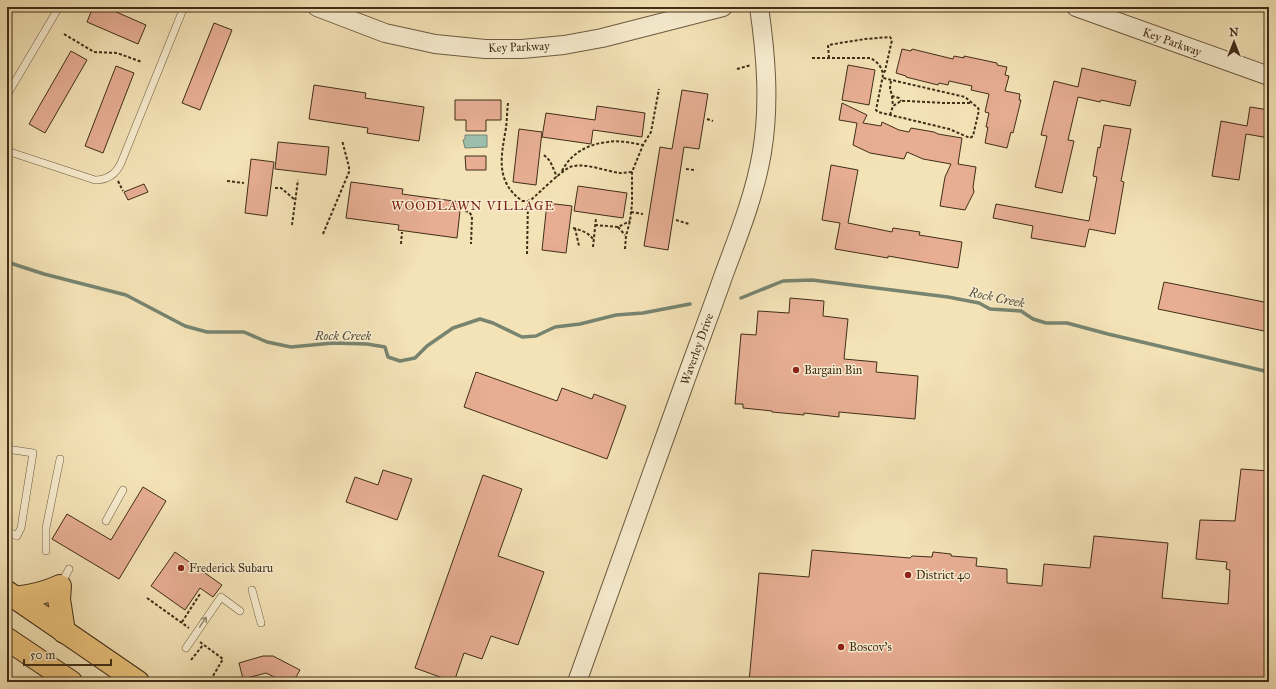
<svg xmlns="http://www.w3.org/2000/svg" width="1276" height="689" viewBox="0 0 1276 689" font-family="'IM FELL Great Primer',serif">
  <style>
    .water { fill: #9cbeac; stroke: #778470 }
    .lines { fill: none; stroke-linecap: round; stroke-linejoin: round }
    .stream { stroke: #778470; stroke-width: 3.5 }
    .building { fill: #e7ae94; stroke: #402e17 }
    .service-casing { stroke: #6d5b3f; stroke-width: 8 }
    .tertiary-casing { stroke: #6d5b3f; stroke-width: 20 }
    .primary-casing { stroke: #402e17; stroke-width: 24 }
    .path { stroke: #402e17; stroke-width: 2; stroke-dasharray: 3 2; stroke-linecap: butt }
    .service { stroke: #f8edd0; stroke-width: 7 }
    .tertiary { stroke: #f8edd0; stroke-width: 18 }
    .primary { stroke: #eac27c; stroke-width: 22 }
    .oneway { stroke: #9c8e74 }
    .poi-dot { fill: #8f2418; stroke: #f8edd0; stroke-width: 1.5 }
    .labels { text-anchor: middle; stroke-width: 3; stroke-linejoin: round; paint-order: stroke }
    .street-label { font-size: 12px; fill: #402e17; stroke: #f8edd0 }
    .poi-label { font-size: 12px; fill: #402e17; stroke: #f8edd0; text-anchor: start }
    .neighbourhood-label { font-size: 13px; letter-spacing: 1px; fill: #7a1f14; stroke: #f8edd0 }
    .water-label { font-size: 13px; font-style: italic; fill: #57523c; stroke: #f8edd0 }
  </style>
  <rect width="100%" height="100%" fill="#f4e3b7"/>
  <filter id="stains"><feTurbulence type="fractalNoise" baseFrequency=".005" numOctaves="4"/><feColorMatrix values="0 0 0 0 .2 0 0 0 0 .09 0 0 0 0 .02 0 0 0 .5 -.17"/></filter>
  <radialGradient id="worn" r=".72"><stop offset=".6" stop-color="#630" stop-opacity="0"/><stop offset="1" stop-color="#630" stop-opacity=".3"/></radialGradient>
  <polygon class="water" points="465,135 487,135 487,147 465,148 463,140 465,139"/>
  <g class="lines">
    <g class="stream">
      <polyline points="7,262 44,274 126,295 185,326 207,332 244,332 267,342 291,347 333,343 367,344 385,347 388,357 400,361 415,358 427,346 453,328 480,319 493,323 522,337 536,336 555,327 580,324 616,315 643,313 690,304"/>
      <polyline points="741,298 783,281 812,280 948,297 979,303 990,309 1021,311 1033,319 1046,323 1067,323 1108,334 1269,372"/>
    </g>
  </g>
  <g class="building">
    <polygon points="93,7 105,7 146,25 138,44 87,22"/>
    <polygon points="214,23 232,30 200,110 182,103"/>
    <polygon points="902,49 911,51 912,49 953,59 954,56 964,58 964,56 997,63 997,65 1007,67 1005,75 1009,76 1005,91 1020,94 1019,100 1021,100 1013,133 1011,132 1007,148 985,143 988,127 986,127 989,113 985,112 989,94 971,90 972,86 949,81 948,85 939,83 938,85 906,77 906,76 896,73"/>
    <polygon points="71,51 87,60 45,133 29,124"/>
    <polygon points="848,65 875,70 869,105 842,100"/>
    <polygon points="116,66 134,73 103,153 85,146"/>
    <polygon points="1082,68 1136,81 1130,106 1101,100 1100,102 1078,97 1068,140 1074,141 1062,193 1035,187 1047,136 1041,135 1054,81 1078,87"/>
    <polygon points="314,85 366,93 365,98 424,107 419,141 367,133 368,128 309,119"/>
    <polygon points="682,90 708,94 699,149 684,147 668,250 644,246 660,147 672,149"/>
    <polygon points="455,100 501,100 501,120 486,120 486,131 466,131 466,120 455,120"/>
    <polygon points="842,103 867,115 863,123 881,126 882,122 899,130 909,132 911,128 934,132 938,134 962,138 958,164 976,167 973,187 974,192 965,210 940,206 945,177 951,164 923,159 907,152 904,159 870,153 853,145 857,123 839,120"/>
    <polygon points="597,106 645,113 642,137 593,130 591,144 542,137 546,113 595,120"/>
    <polygon points="1250,107 1269,110 1269,138 1246,134 1239,180 1212,176 1221,121 1247,126"/>
    <polygon points="1104,125 1131,129 1121,181 1124,182 1115,234 1089,229 1085,247 1031,238 1033,226 993,218 996,204 1089,221 1097,177 1093,176 1098,147 1100,148"/>
    <polygon points="519,129 542,132 536,185 513,182"/>
    <polygon points="278,142 329,147 326,175 275,169"/>
    <polygon points="465,156 486,156 486,170 466,170"/>
    <polygon points="251,159 274,162 267,216 245,213"/>
    <polygon points="831,165 858,170 848,223 892,232 893,228 920,232 919,235 962,242 958,268 888,256 888,258 835,249 840,223 822,220"/>
    <polygon points="351,182 403,189 402,194 461,202 457,238 398,230 399,225 346,218"/>
    <polygon points="144,184 148,192 128,200 124,192"/>
    <polygon points="578,186 627,193 623,218 574,211"/>
    <polygon points="547,203 572,206 566,253 542,250"/>
    <polygon points="1164,282 1269,303 1269,332 1158,309"/>
    <polygon points="790,298 824,301 823,316 848,319 844,359 877,362 876,372 918,376 915,419 839,412 839,417 804,413 804,415 772,412 772,411 743,408 743,404 735,404 741,334 756,335 758,311 789,313"/>
    <polygon points="476,372 557,401 562,388 592,399 594,394 626,406 607,459 464,407"/>
    <polygon points="1241,469 1269,471 1269,682 749,682 759,573 809,577 812,550 910,558 912,556 932,557 933,552 951,554 951,556 977,558 976,566 1007,569 1007,583 1042,586 1044,564 1090,568 1094,536 1168,543 1162,598 1228,604 1230,570 1226,569 1227,562 1196,559 1200,520 1235,521"/>
    <polygon points="383,470 412,479 397,520 346,502 355,477 378,485"/>
    <polygon points="483,475 522,489 498,556 544,572 518,645 491,636 482,659 464,653 454,682 415,668"/>
    <polygon points="143,487 166,501 119,579 52,539 67,514 111,540"/>
    <polygon points="175,552 222,585 213,597 200,588 185,610 151,586"/>
    <polygon points="263,656 273,656 300,670 293,682 284,682 266,673 243,679 239,663"/>
  </g>
  <g class="lines">
    <g class="service-casing">
      <g id="service">
        <polyline points="7,95 59,7"/>
        <path d="M7,151L95,180C108,180 116,174 121,163L184,7"/>
        <polyline points="7,451 7,449 33,453 21,528 17,536 7,531"/>
        <polyline points="106,521 123,490"/>
        <polyline points="46,551 46,528 60,459"/>
        <polyline points="61,584 69,569"/>
        <polyline points="252,590 261,623"/>
        <polyline points="186,648 221,597 240,611"/>
      </g>
    </g>
    <g class="tertiary-casing">
      <g id="tertiary">
        <polyline points="317,7 385,33 435,44 485,49 522,49 564,45 602,38 723,7"/>
        <polyline points="1076,7 1269,76"/>
        <path d="M577,682C613,583 649,484 684,384C697,348 711,311 724,274C739,234 755,194 762,152C770,104 766,55 759,7"/>
      </g>
    </g>
    <g class="primary-casing">
      <g id="primary">
        <polyline points="7,592 138,682"/>
        <path d="M15,598C31,596 45,593 60,586L59,599L64,632"/>
        <polyline points="7,639 71,682"/>
      </g>
    </g>
    <g class="path">
      <polyline points="157,9 158,7"/>
      <polyline points="64,34 94,52 117,53 142,62"/>
      <path d="M812,58H870C879,62 885,71 882,80L876,110L878,112L949,129L970,138L973,136L979,110L978,108L965,97L883,78"/>
      <polyline points="829,58 828,45 865,39 890,37 892,40 885,71 883,73"/>
      <polyline points="737,69 751,65"/>
      <polyline points="891,81 890,88 892,96 899,98 901,101"/>
      <polyline points="892,96 893,106"/>
      <path d="M508,103C507,111 507,120 506,128C501,157 495,181 522,201H528L532,199C540,192 561,171 570,167C584,162 605,171 620,173C624,173 628,172 632,172"/>
      <polyline points="890,115 893,106 901,101 908,101 944,103 970,103"/>
      <polyline points="707,119 713,121"/>
      <polyline points="7,126 10,128"/>
      <polyline points="7,143 11,133"/>
      <polyline points="544,155 550,161 557,177"/>
      <polyline points="686,169 694,170"/>
      <path d="M562,171C571,153 588,144 608,142C619,140 632,143 643,145"/>
      <polyline points="118,181 123,191"/>
      <polyline points="227,181 244,183"/>
      <polyline points="275,188 281,188 295,200"/>
      <polyline points="465,211 469,212 472,216 471,244"/>
      <polyline points="631,212 643,214"/>
      <polyline points="676,220 689,224"/>
      <polyline points="292,225 298,180"/>
      <polyline points="595,225 618,227 630,221"/>
      <polyline points="618,227 625,235"/>
      <path d="M573,228C580,230 588,232 593,239"/>
      <polyline points="575,228 579,246"/>
      <polyline points="323,234 349,172 349,167 342,140"/>
      <polyline points="401,244 402,232"/>
      <polyline points="593,247 596,218"/>
      <polyline points="625,249 626,236 630,221 632,204 632,172 643,145 651,132 659,89"/>
      <polyline points="527,254 528,201"/>
      <polyline points="147,598 189,628"/>
      <polyline points="182,622 200,594"/>
      <polyline points="200,642 223,659 210,681"/>
      <polyline points="191,660 203,645"/>
    </g>
    <use href="#service" class="service"/>
    <use href="#tertiary" class="tertiary"/>
    <use href="#primary" class="primary"/>
  </g>
  <defs><path id="oneway-shaft" d="M-6 0H5M1.5-3L5.5 0L1.5 3" fill="none" stroke-width="1.6" stroke-linecap="round" stroke-linejoin="round"/></defs>
  <use class="oneway" href="#oneway-shaft" transform="translate(203 622) rotate(-56)"/>
  <g class="poi-dot">
    <circle cx="796" cy="370" r="4"/>
    <circle cx="181" cy="568" r="4"/>
    <circle cx="908" cy="575" r="4"/>
    <circle cx="841" cy="647" r="4"/>
  </g>
  <g class="labels">
    <g class="street-label">
      <text transform="translate(1172 42) rotate(20)" y="4">Key Parkway</text>
      <text transform="translate(519 47) rotate(-2)" y="4">Key Parkway</text>
      <text transform="translate(697 349) rotate(-70)" y="4">Waverley Drive</text>
    </g>
    <g class="poi-label">
      <text x="804" y="374">Bargain Bin</text>
      <text x="189" y="572">Frederick Subaru</text>
      <text x="916" y="579">District 40</text>
      <text x="849" y="651">Boscov's</text>
    </g>
    <g class="neighbourhood-label">
      <text x="473" y="210">WOODLAWN VILLAGE</text>
    </g>
    <g class="water-label">
      <text transform="translate(997 297) rotate(12)" y="5">Rock Creek</text>
      <text x="343" y="340">Rock Creek</text>
    </g>
  </g>
  <rect width="1276" height="689" fill="none" stroke="#f4e3b7" stroke-width="24"/>
  <rect x="8" y="8" width="1260" height="673" fill="none" stroke="#402e17" stroke-width="2"/>
  <rect x="12" y="12" width="1252" height="665" fill="none" stroke="#402e17"/>
  <g transform="translate(1234 42)" stroke="#f8edd0" stroke-width="3" paint-order="stroke">
  <path d="M0-3L7 15L0 10L-7 15Z" fill="#402e17"/>
  <text y="-6" font-size="11" font-weight="bold" text-anchor="middle" fill="#402e17">N</text>
  </g>
  <path d="M24 659v6h87v-6" fill="none" stroke="#402e17" stroke-width="2"/>
  <text x="30" y="659" font-size="12" fill="#402e17" stroke="#f8edd0" stroke-width="3" paint-order="stroke">50 m</text>
  <rect width="100%" height="100%" filter="url(#stains)"/>
  <rect width="100%" height="100%" fill="url(#worn)"/>
</svg>
